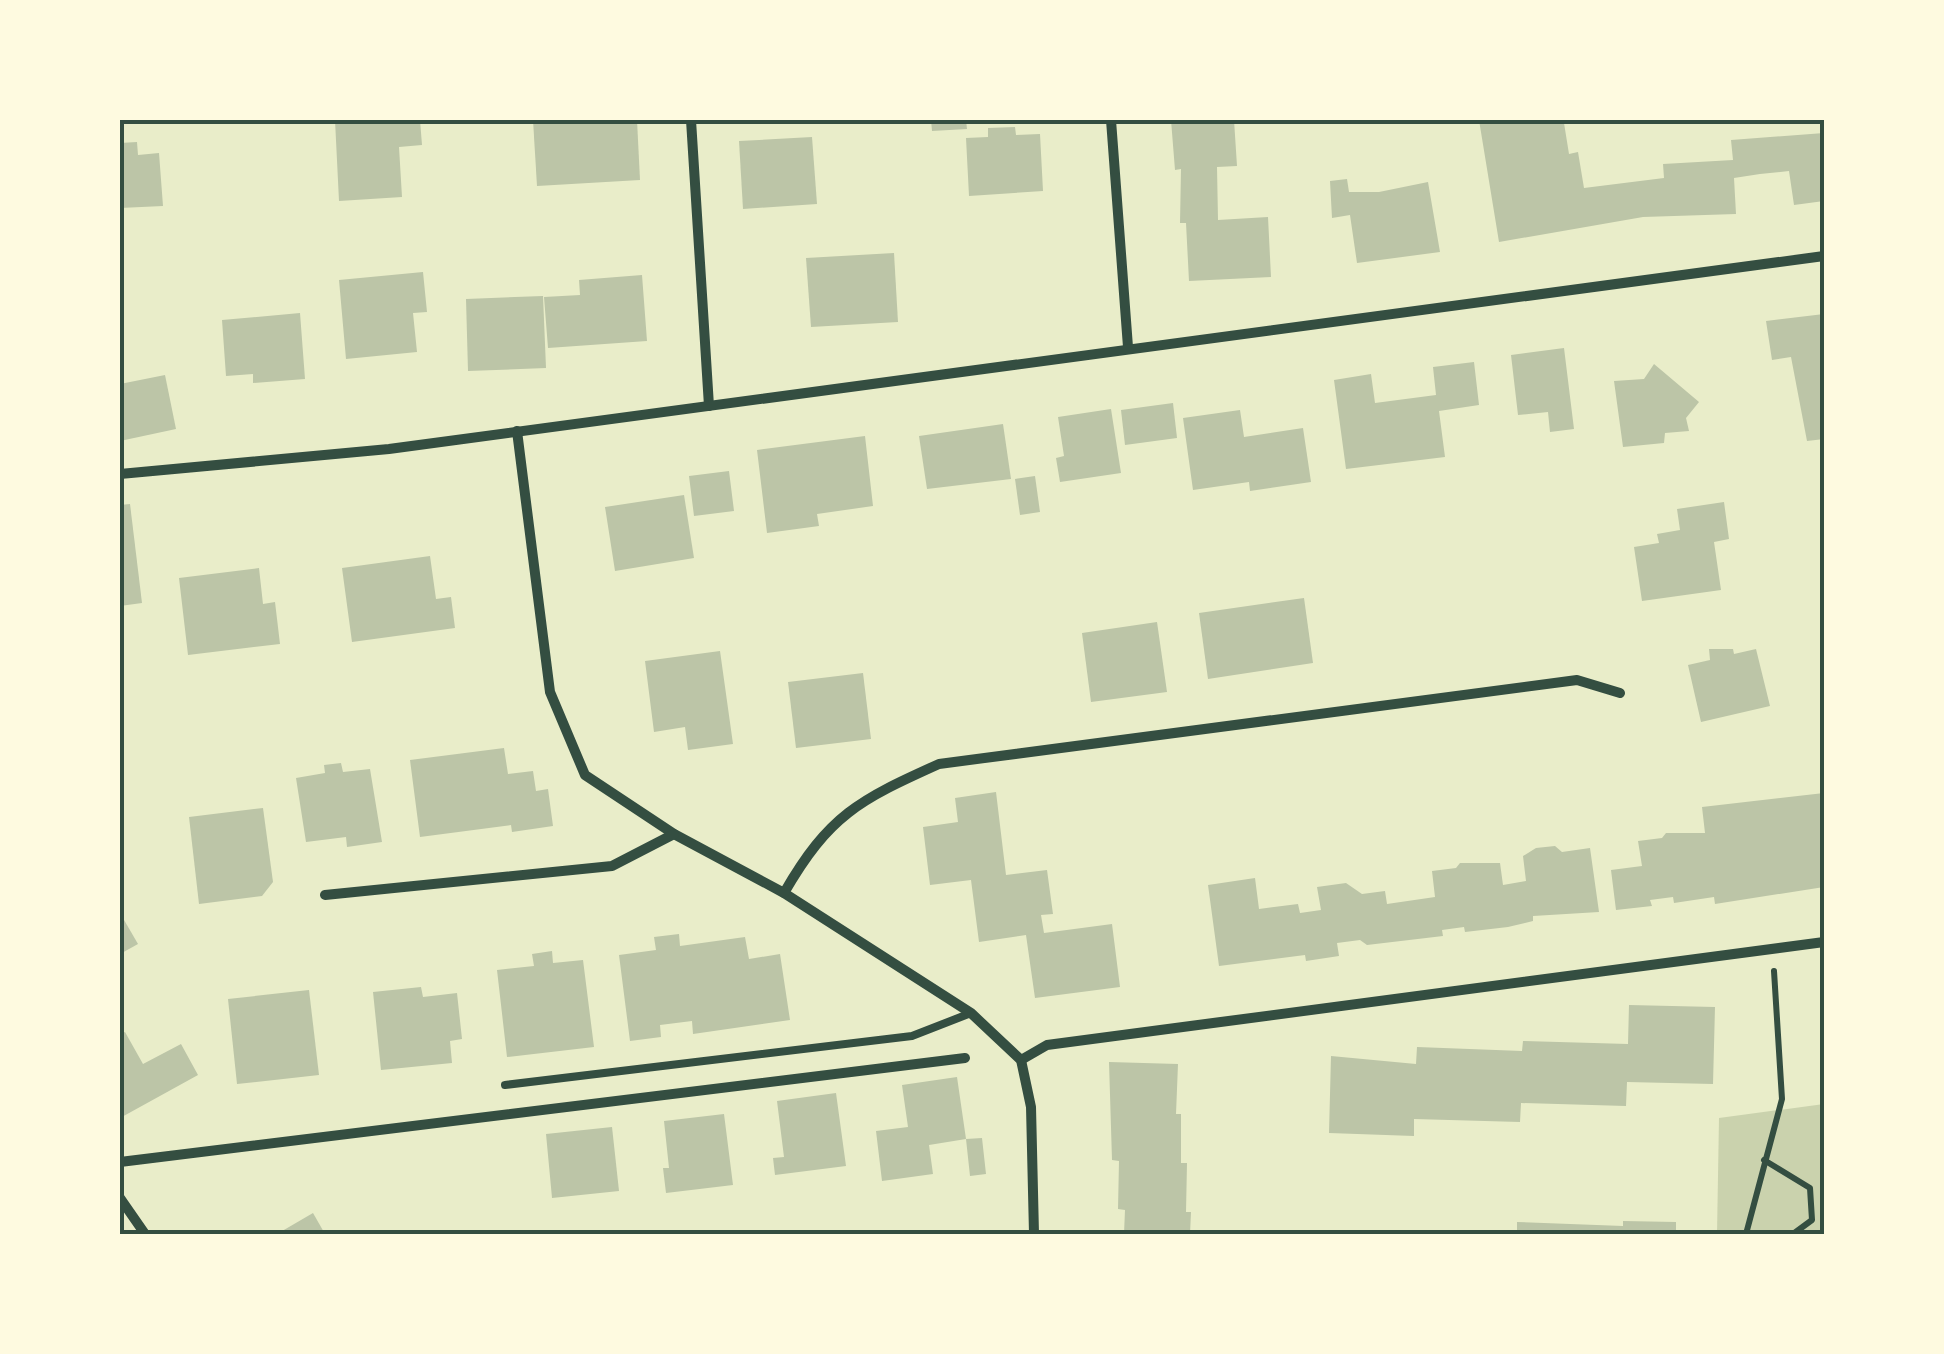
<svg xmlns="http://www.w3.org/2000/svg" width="1944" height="1354" viewBox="0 0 1944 1354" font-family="'Space Grotesk',sans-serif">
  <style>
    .green { fill: #cad2ad }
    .building { fill: #bcc5a7 }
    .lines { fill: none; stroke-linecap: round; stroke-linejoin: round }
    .path { stroke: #344e41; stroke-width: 6 }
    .service { stroke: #344e41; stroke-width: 8 }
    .minor { stroke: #344e41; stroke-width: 10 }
    .neatline { fill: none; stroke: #344e41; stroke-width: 4 }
  </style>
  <rect width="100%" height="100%" fill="#e9edc9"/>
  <polygon class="green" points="1824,1104 1824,1234 1717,1234 1719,1118"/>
  <g class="building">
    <polygon points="335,120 420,120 422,145 399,147 402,197 339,201"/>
    <polygon points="533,120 637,120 640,180 537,186"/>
    <polygon points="931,120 966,120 967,129 932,131"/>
    <polygon points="1171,120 1234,120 1237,166 1217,167 1218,220 1268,217 1271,277 1189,281 1186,223 1180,223 1181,169 1175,170"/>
    <polygon points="1479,120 1564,123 1569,154 1578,152 1584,188 1664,178 1663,164 1733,160 1731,140 1824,133 1824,201 1794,205 1789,171 1760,174 1734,178 1736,214 1643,217 1499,242"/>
    <polygon points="1015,127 1016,135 1040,134 1043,191 969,196 966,138 988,137 988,128"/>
    <polygon points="812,137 817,204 743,209 739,141"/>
    <polygon points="137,142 138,155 159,153 163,206 120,208 120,143"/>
    <polygon points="1347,179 1349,192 1379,192 1428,182 1440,252 1357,263 1350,215 1332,218 1330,181"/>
    <polygon points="894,253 898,322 811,327 806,258"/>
    <polygon points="423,272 427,312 413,313 417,352 346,359 339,280"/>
    <polygon points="642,275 647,341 548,348 544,297 580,295 579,280"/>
    <polygon points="543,296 546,368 468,371 466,299"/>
    <polygon points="300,313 305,379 253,383 253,374 226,376 222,320"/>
    <polygon points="1824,314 1824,439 1807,441 1791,357 1772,360 1766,321"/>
    <polygon points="1564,348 1574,429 1550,432 1548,412 1518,415 1511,355"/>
    <polygon points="1474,362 1479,405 1439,411 1445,457 1346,469 1334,380 1371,374 1375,403 1436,395 1433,367"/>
    <polygon points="1654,364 1699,402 1686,418 1689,431 1665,433 1664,443 1623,447 1614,381 1644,379"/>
    <polygon points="165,375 176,429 120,441 120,384"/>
    <polygon points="1173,403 1177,438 1125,445 1121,410"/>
    <polygon points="1111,409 1121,473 1060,482 1056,458 1064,456 1058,417"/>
    <polygon points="1240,410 1244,437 1303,428 1311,482 1250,491 1249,482 1193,490 1183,418"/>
    <polygon points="1003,424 1011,479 927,489 919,436"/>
    <polygon points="865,436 873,506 817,514 819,526 767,533 757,450"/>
    <polygon points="729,471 734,511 694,516 689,476"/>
    <polygon points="1035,476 1040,512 1020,515 1015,479"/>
    <polygon points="684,495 694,558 615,571 605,507"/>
    <polygon points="1724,502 1729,539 1714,542 1721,590 1642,601 1634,547 1659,543 1657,534 1680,530 1677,509"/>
    <polygon points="130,504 142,603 120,606 120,505"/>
    <polygon points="430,556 436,599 451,597 455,628 352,642 342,568"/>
    <polygon points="259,568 263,604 275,602 280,644 188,655 179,578"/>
    <polygon points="1304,598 1313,663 1208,679 1199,613"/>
    <polygon points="1157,622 1167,692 1091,702 1082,633"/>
    <polygon points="1709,649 1733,649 1734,654 1756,649 1770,706 1701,722 1688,665 1710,660"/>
    <polygon points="720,651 733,744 688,750 685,727 654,732 645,661"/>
    <polygon points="863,673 871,739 796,748 788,682"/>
    <polygon points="504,748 508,774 533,771 536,791 548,789 553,826 512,832 511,825 420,837 410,760"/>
    <polygon points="341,763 343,772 370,769 382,842 347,847 346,837 306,842 296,778 325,773 324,765"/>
    <polygon points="996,792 1006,875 1047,870 1053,914 1041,915 1044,933 1112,924 1120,987 1035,998 1026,935 979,942 971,880 930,885 923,827 958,822 955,798"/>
    <polygon points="1824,793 1824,887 1715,904 1714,897 1674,903 1673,897 1650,900 1652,906 1616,910 1611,870 1642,866 1638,841 1662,838 1666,833 1705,833 1702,807"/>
    <polygon points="263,808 273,882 262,896 199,904 189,817"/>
    <polygon points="1555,846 1562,852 1590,848 1599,912 1533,916 1533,921 1508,927 1465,932 1464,927 1442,930 1443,936 1367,945 1360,940 1337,943 1339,956 1306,961 1305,955 1219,966 1208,885 1255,878 1259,909 1298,904 1300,913 1321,910 1317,887 1346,883 1362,894 1385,891 1387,904 1435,897 1432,871 1456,868 1460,863 1500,863 1503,885 1526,881 1523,856 1536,848"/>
    <polygon points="120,913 138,944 120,954"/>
    <polygon points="679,934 680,946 745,937 749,959 780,954 790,1020 693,1034 692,1021 660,1025 661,1037 630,1041 619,955 656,950 654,937"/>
    <polygon points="552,951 553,963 583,960 594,1047 507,1057 497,970 534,966 532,954"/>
    <polygon points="421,987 423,997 457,993 462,1039 450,1041 452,1063 381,1070 373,992"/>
    <polygon points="309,990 319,1075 237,1084 228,999"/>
    <polygon points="1629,1005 1715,1007 1713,1084 1627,1082 1626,1106 1521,1103 1520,1122 1414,1119 1414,1136 1329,1133 1331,1056 1416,1064 1417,1047 1522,1051 1523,1041 1628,1044"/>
    <polygon points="125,1032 143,1064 181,1044 198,1075 120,1118 120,1034"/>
    <polygon points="1109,1062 1178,1064 1176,1114 1181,1114 1181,1163 1187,1163 1186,1212 1191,1212 1190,1234 1124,1234 1125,1210 1118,1209 1119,1161 1112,1160"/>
    <polygon points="957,1077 966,1139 982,1138 986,1174 970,1176 966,1139 929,1145 933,1174 882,1181 876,1131 908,1127 902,1085"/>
    <polygon points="836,1093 846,1166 775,1175 773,1158 784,1157 777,1101"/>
    <polygon points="724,1114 733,1185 666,1193 663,1168 669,1168 664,1121"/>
    <polygon points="612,1127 619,1191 552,1198 546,1134"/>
    <polygon points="313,1213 325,1234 277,1234"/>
    <polygon points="1623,1221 1676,1222 1676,1234 1517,1234 1517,1222 1623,1226"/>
  </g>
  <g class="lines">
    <g class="path">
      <polyline points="1764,1160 1810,1188 1812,1220 1793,1234"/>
      <polyline points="1746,1234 1782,1099 1774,971"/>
    </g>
    <polyline class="service" points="505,1085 912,1036 971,1013"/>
    <g class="minor">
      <polyline points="691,120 709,406"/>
      <polyline points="1111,120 1128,347"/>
      <polyline points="517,431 550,692 585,775 674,834 784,893 971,1013 1021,1060 1031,1107 1034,1234"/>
      <polyline points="120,474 389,449 1824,256"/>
      <path d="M784,893C829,815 859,800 939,764L1577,680L1620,693"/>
      <polyline points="325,895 612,866 674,834"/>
      <polyline points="1021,1060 1047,1045 1824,942"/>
      <polyline points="120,1162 965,1058"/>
      <polyline points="120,1198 145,1234"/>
    </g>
  </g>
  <rect width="1944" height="1354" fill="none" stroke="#fefae0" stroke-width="245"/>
  <rect x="122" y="122" width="1700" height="1110" class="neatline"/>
</svg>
